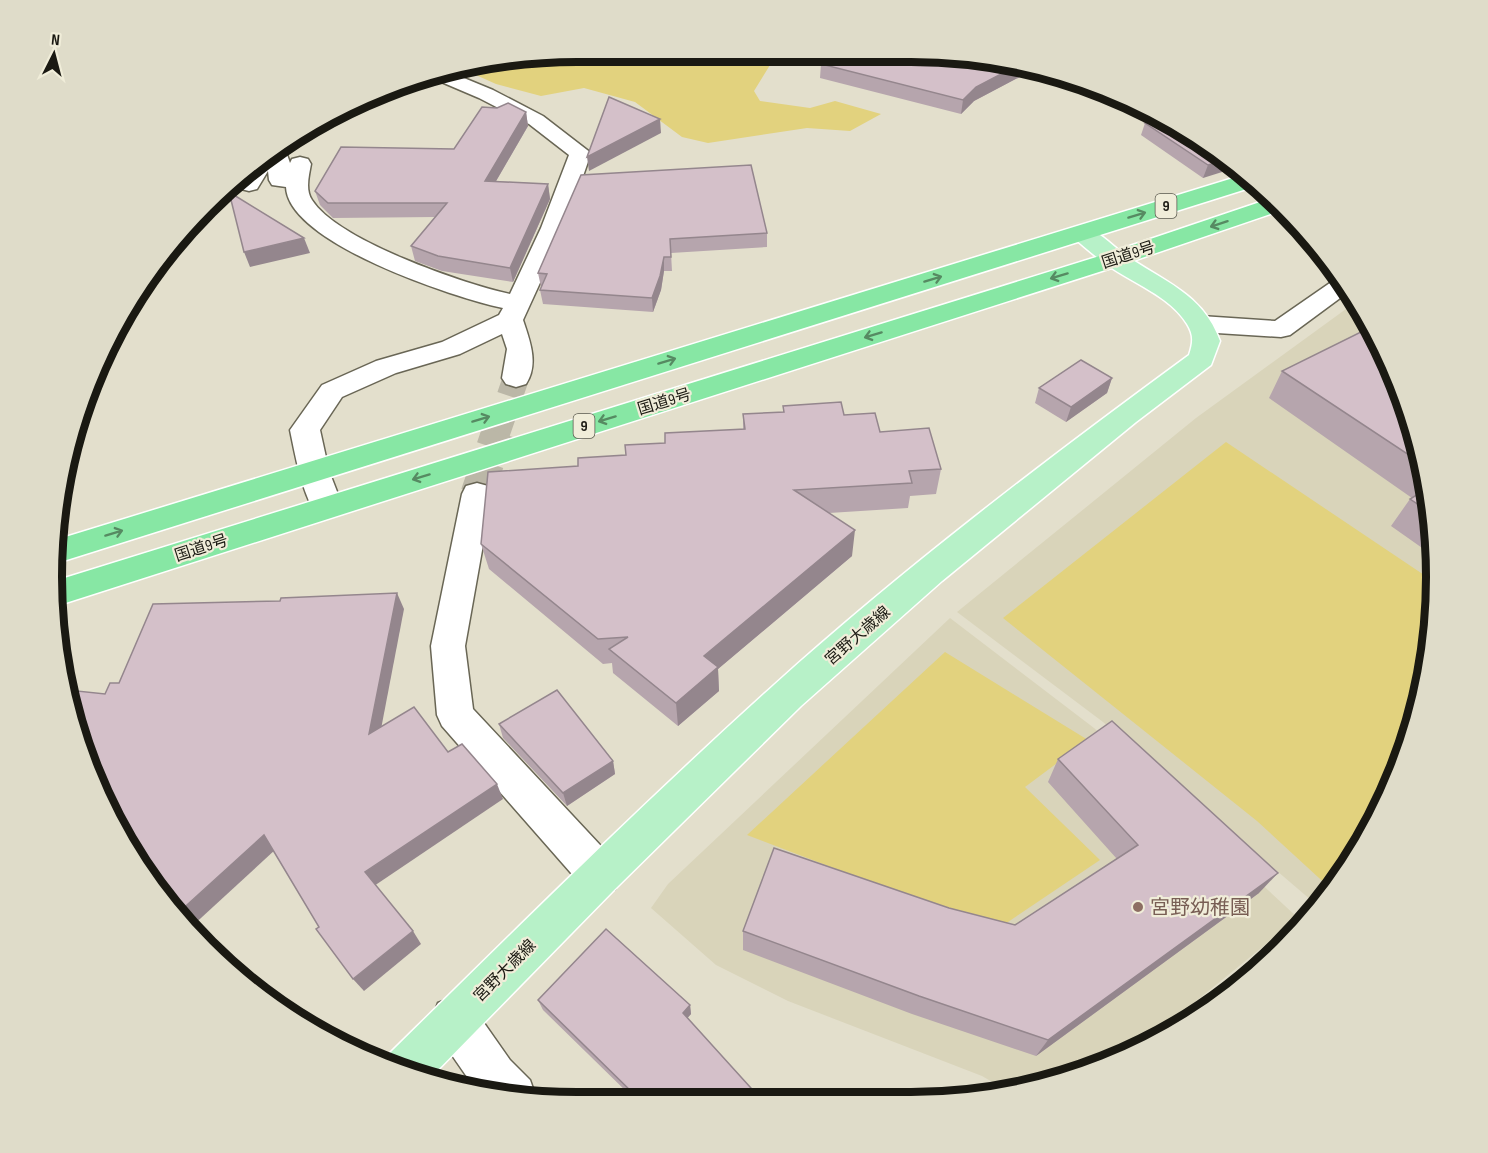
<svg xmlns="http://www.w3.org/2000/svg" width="1488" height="1153" viewBox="0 0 1488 1153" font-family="'Sofia Sans Condensed','Noto Sans JP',sans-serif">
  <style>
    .built { fill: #d9d4ba }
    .green { fill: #e2d27e }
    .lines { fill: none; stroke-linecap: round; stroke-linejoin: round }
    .minor-tunnel-far1 { stroke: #bbb7a7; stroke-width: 26; stroke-dasharray: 26 13; stroke-linecap: butt }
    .minor-tunnel { stroke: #bbb7a7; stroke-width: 33; stroke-dasharray: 33 16; stroke-linecap: butt }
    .minor-casing { stroke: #696655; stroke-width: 3 }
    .major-casing { stroke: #fff; stroke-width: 3 }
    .highway-casing { stroke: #fff; stroke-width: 3 }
    .minor { fill: #fff; fill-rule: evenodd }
    .major { fill: #b7f1c8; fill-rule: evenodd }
    .highway { fill: #87e7a4; fill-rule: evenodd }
    .wall { fill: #b6a5ad }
    .shaded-wall { fill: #94868d }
    .building { fill: #d4c0c9; stroke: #94868d; stroke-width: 1.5 }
    .oneway { stroke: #568a62 }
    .education-dot { fill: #8d6e63; stroke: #f0edd9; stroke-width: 2 }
    .labels { text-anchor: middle; stroke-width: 4.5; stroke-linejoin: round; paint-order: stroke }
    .shield { fill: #f0edd9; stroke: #5a594e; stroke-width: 1.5 }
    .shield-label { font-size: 15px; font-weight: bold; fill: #1a1912 }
    .street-label { font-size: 16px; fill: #1a1912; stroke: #f0edd9 }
    .near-education-label { font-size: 20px; fill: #785e54; stroke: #f0edd9; text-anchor: start }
    .rim { fill: none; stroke: #1a1912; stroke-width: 8 }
  </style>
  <rect width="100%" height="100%" fill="#e3dfcc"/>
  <g class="built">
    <polygon points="1357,301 1397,376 1427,474 1437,577 1427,679 1397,778 1348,869 1318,906 1103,722 957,612 1196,418"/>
    <polygon points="950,618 1094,728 1298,918 1147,1041 1081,1074 1008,1091 982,1076 788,1001 716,965 651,908 668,884"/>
  </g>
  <g class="green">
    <polygon points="577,51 778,52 754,91 760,101 810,108 835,101 881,114 850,131 807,128 708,143 682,137 635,102 584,88 541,96 496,84 458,67"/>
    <polygon points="1226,442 1436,583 1427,679 1397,778 1348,869 1331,889 1257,821 1003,618"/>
    <polygon points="945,652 1088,740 1025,787 1100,860 996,930 747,835"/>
  </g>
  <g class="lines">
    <polyline class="minor-tunnel-far1" points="497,433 516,378"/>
    <polyline class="minor-tunnel" points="477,494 498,432"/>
    <g class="minor-casing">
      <g id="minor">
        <path d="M846,52H868L892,61L908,63H916L933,52L955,54C946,63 931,72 918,74C901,77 855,66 846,52Z"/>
        <path d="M1032,66L1062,74C1051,79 1044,78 1034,72Z"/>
        <path d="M442,69L493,90L543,116L591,153L565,228L523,320C530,341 539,364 526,384L516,387L506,384L502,378L507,349L502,334L460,354L396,373L342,397L320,430L329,471L343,507L338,515L327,518L316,515C301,489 296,459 290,430L322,385L376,361L442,342L499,315L503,308C455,298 288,243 286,187L272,185L269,180L268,171L257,189L249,191L241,189L238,184L243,176L284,146L290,163L292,159L300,157L308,159L311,164C309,175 305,190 312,200C337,240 463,284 510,294L541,228L569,155L529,124L479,98L425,75Z"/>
        <polygon points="1340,276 1351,290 1290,335 1281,337 1201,332 1192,330 1188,324 1192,318 1201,316 1275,321"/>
        <polygon points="477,483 488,486 492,494 465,646 473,709 615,861 621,875 615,889 600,895 585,889 442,726 437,715 431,646 462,494 466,486"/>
        <polygon points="454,997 470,1003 510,1060 530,1080 536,1097 508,1097 476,1090 438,1035 432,1019 438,1003"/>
      </g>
    </g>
    <g class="major-casing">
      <path id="major" d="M1082,226C1098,230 1110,244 1124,254C1162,281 1203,293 1220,341L1211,365L1136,422L942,581L801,706L615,889L429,1079L407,1074L384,1062L387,1056C514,931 641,805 774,685C905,567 1047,459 1189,355C1193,343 1194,335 1187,324C1170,296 1132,283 1106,264C1095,256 1084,247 1074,238L1070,233L1074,228Z"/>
    </g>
    <g class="highway-casing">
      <g id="highway">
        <polygon points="1243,175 1245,175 1256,186 57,563 59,539"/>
        <polygon points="1269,199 1279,211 1124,264 53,607 55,581 1106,254"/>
      </g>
    </g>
    <use href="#minor" class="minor"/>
    <use href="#major" class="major"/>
    <use href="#highway" class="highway"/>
  </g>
  <g class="wall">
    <polygon points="889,52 929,52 915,61 888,57"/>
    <polygon points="902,62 1031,71 974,101 961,114 820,78 821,64"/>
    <polygon points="526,112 528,126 496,181 548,184 550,199 513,282 442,271 415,261 411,246 435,217 333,218 320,205 315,191 454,149"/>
    <polygon points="1155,112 1231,159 1203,178 1141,135 1145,123 1158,119 1154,116"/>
    <polygon points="581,175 767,233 767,247 671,253 672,271 664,271 661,290 653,312 543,304 540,290 542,287 541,287 538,273"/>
    <polygon points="1282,371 1397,376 1427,474 1435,557 1391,526 1410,499 1412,498 1269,398"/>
    <polygon points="1112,378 1107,393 1066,422 1035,403 1039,388"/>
    <polygon points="783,406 844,415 880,432 941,469 936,494 910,496 908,508 829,513 852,556 718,669 719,691 678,726 613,673 612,663 603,664 489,569 481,544 578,466 626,455 665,443 743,429 743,414 783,412"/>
    <polygon points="499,724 613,761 615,774 567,806 503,738"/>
    <polygon points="1058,759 1259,893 1036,1056 912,1014 743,950 743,931 949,908 1015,925 1117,859 1048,782"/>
    <polygon points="1250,975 1229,993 1228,992 1239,981"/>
    <polygon points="538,1000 690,1005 691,1014 687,1018 760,1098 632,1097 543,1010"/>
  </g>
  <g class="shaded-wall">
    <polygon points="916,52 929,52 915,61"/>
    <polygon points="1020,64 1032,66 1031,71 974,101 961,114 963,100 976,87"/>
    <polygon points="526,112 528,126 488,195 485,181"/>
    <polygon points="660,119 661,133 589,171 587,157"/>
    <polygon points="1230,159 1238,167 1203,178 1208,165"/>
    <polygon points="548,184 550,199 513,282 510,268"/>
    <polygon points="304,238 310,253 250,267 244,252"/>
    <polygon points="664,257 664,271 661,290 653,312 652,298"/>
    <polygon points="1112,378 1107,393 1066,422 1071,407"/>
    <polygon points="855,530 852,556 718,669 719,691 678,726 676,703 704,656"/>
    <polygon points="397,593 404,609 377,750 369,734"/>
    <polygon points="613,761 615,774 567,806 563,793"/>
    <polygon points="497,784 503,799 374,886 365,872"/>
    <polygon points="264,835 276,849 189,929 177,914"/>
    <polygon points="1278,873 1259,893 1036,1056 1048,1040"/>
    <polygon points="413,931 421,944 364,991 353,979"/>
    <polygon points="690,1005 691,1014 684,1022 683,1013"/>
  </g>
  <g class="building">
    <polygon points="863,52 902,62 925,61 946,52 1020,64 976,87 963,100 821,64"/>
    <polygon points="609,97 660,119 587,157"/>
    <polygon points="508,103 526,112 485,181 548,184 510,268 438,256 411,246 447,203 328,203 315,191 341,147 454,149 482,107 497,108"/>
    <polygon points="1164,118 1230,159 1208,165 1145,123"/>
    <polygon points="751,165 767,233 670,239 671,257 664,257 660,276 652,298 540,290 547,274 538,273 581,175"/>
    <polygon points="229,192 304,238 244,252"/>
    <polygon points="1371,327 1397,376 1424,465 1282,371"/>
    <polygon points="1081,360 1112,378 1071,407 1039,388"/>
    <polygon points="841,402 844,415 875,413 880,432 929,428 941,469 909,471 912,483 794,490 855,530 704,656 718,667 676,703 609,649 628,637 598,639 481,544 488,472 578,466 578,458 626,455 625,445 665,443 665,433 745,429 743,414 784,412 783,406"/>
    <polygon points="1428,488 1431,513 1410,499"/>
    <polygon points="397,593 369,734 414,707 448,752 462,744 497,784 365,872 413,931 353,979 316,929 319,927 264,835 177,914 139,868 79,745 68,690 105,694 110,683 119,683 153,604 280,601 281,598"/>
    <polygon points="557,690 613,761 563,793 499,724"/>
    <polygon points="1112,721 1278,873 1048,1040 919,996 743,931 774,848 949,908 1015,925 1138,845 1058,759"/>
    <polygon points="606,929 690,1005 683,1013 760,1098 637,1097 538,1000"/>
    <polygon points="1250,975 1240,983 1239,981"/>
  </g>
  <defs><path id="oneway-shaft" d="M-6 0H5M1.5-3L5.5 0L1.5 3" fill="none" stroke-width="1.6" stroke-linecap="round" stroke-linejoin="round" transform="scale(1.5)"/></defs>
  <g class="oneway">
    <use href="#oneway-shaft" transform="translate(1137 215) rotate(-17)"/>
    <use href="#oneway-shaft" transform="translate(1219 224) rotate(162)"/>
    <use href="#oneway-shaft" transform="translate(1059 276) rotate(163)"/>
    <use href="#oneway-shaft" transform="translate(933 279) rotate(-17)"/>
    <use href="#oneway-shaft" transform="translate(873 335) rotate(163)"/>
    <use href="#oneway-shaft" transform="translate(667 361) rotate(-17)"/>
    <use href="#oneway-shaft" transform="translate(481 419) rotate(-17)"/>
    <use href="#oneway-shaft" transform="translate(607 419) rotate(163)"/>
    <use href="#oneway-shaft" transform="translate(421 477) rotate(163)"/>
    <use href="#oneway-shaft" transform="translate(114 533) rotate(-17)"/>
  </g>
  <circle class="education-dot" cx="1138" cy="907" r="6"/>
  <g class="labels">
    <g class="shield">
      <rect x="1155.5" y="194" width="21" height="24" rx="4.5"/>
      <rect x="573.5" y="414" width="21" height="24" rx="4.5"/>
    </g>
    <g class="shield-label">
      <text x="1166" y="211">9</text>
      <text x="584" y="431">9</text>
    </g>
    <g class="street-label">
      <text transform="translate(1128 254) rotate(-18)" y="6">国道9号</text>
      <text transform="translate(664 401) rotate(-17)" y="6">国道9号</text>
      <text transform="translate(201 547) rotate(-18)" y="6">国道9号</text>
      <text transform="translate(857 635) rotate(-41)" y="6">宮野大歳線</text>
      <text transform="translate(504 970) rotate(-45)" y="6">宮野大歳線</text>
    </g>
    <g class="near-education-label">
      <text x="1150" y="914">宮野幼稚園</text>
    </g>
  </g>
  <path d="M0 0H1488V1153H0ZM577 62H911A515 515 0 0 1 1426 577V577A515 515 0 0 1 911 1092H577A515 515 0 0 1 62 577V577A515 515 0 0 1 577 62Z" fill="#dfdcc9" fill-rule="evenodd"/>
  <path class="rim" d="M577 62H911A515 515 0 0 1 1426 577V577A515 515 0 0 1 911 1092H577A515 515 0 0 1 62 577V577A515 515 0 0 1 577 62Z"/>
  <g transform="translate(54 54) rotate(6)" stroke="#f0edd9" stroke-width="4.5" paint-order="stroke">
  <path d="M0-4.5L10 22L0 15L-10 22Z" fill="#1a1912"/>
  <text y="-9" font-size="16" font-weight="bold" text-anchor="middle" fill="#1a1912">N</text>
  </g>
</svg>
